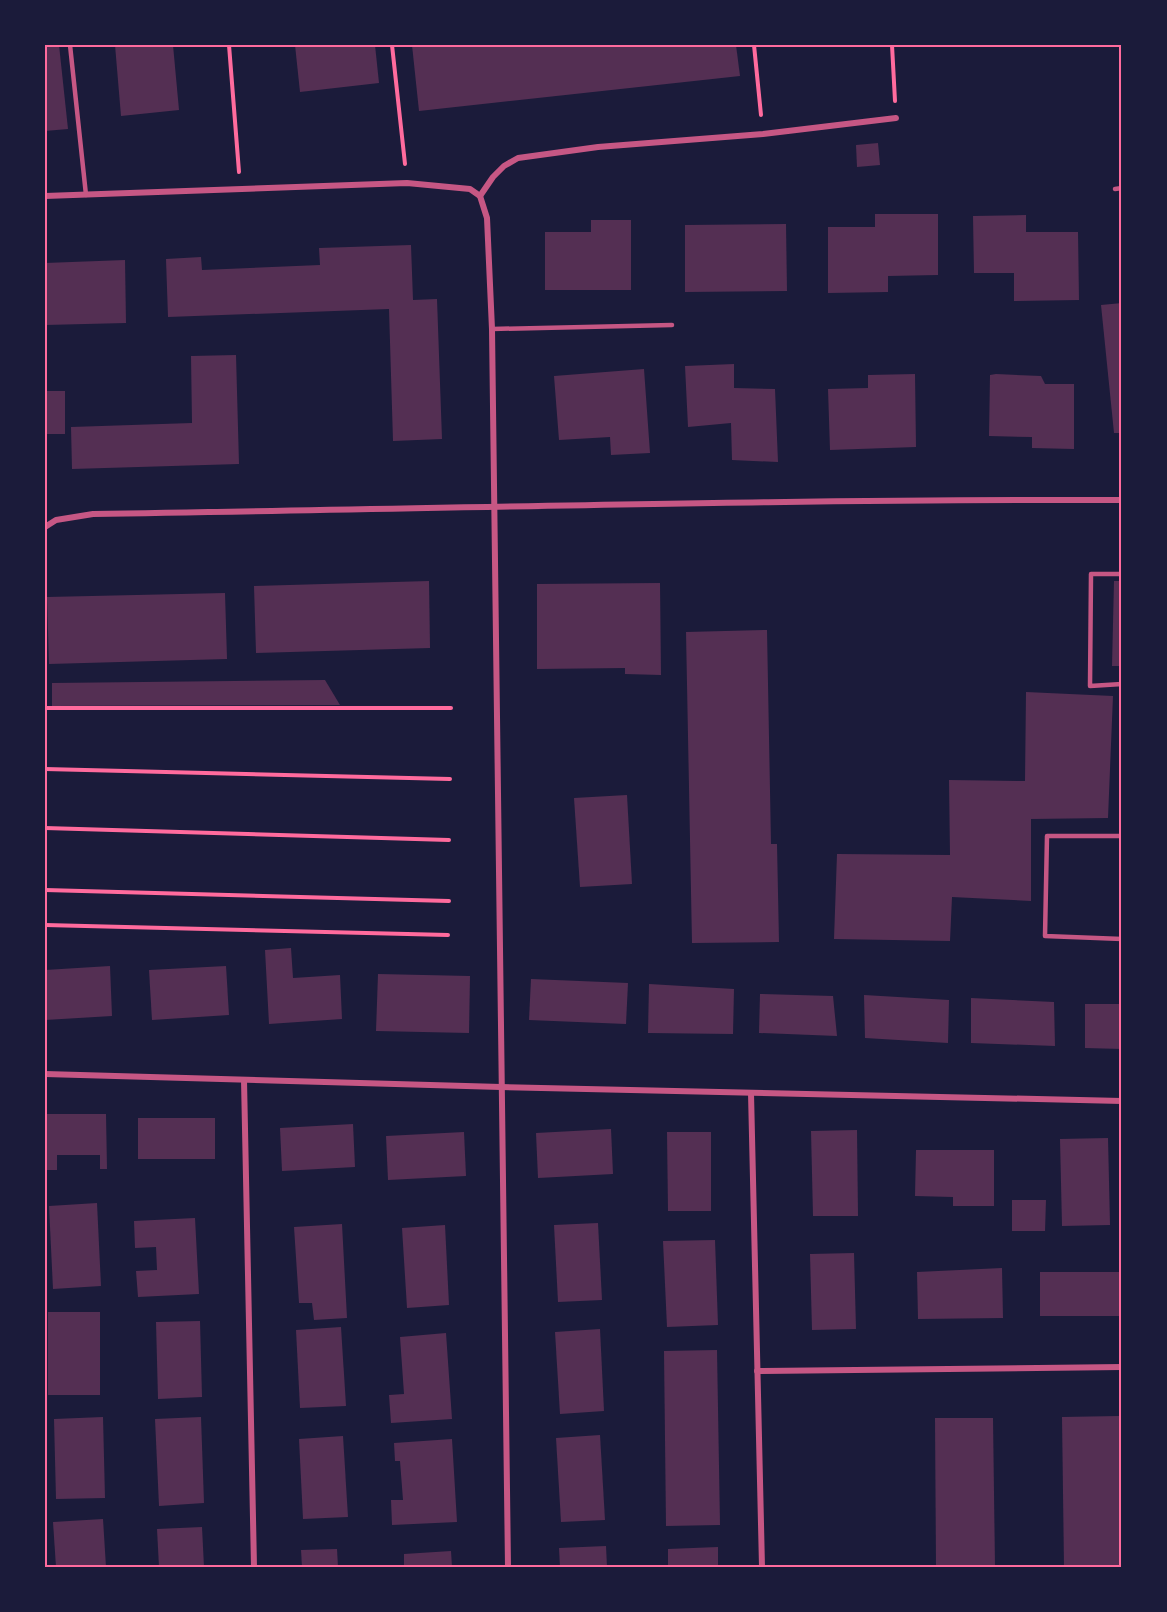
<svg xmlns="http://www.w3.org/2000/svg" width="1167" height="1612" viewBox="0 0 1167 1612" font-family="'Sofia Sans Condensed',sans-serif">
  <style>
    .building { fill: #542f53 }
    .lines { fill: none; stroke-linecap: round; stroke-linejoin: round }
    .path { stroke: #ff6b9d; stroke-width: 4 }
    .service { stroke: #c65784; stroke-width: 4.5 }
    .minor { stroke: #c65784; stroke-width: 6 }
    .neatline { fill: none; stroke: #ff6b9d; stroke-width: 2 }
  </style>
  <rect width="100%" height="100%" fill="#1b1b3a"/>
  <g class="building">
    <polygon points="45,45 59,45 68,129 45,131"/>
    <polygon points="115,45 173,45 179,110 121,116"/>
    <polygon points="295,45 375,45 379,83 300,92"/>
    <polygon points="412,45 736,45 740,76 419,111"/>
    <polygon points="878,143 880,165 857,167 856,145"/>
    <polygon points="875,214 938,214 938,275 888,276 888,292 828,293 828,227 875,227"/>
    <polygon points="1026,215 1026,232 1078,232 1079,300 1014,301 1014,273 974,273 973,216"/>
    <polygon points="591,220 631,220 631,290 545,290 545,232 591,232"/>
    <polygon points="786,224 787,291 685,292 685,225"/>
    <polygon points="411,245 413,300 437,299 442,439 393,441 389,309 168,317 166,259 201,257 202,270 320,265 319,248"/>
    <polygon points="125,260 126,323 45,325 45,263"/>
    <polygon points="1122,303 1122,433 1114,433 1101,305"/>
    <polygon points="236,355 239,464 72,469 71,427 192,423 191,356"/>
    <polygon points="734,364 734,388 775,389 778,462 732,460 731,423 688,427 685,366"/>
    <polygon points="644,369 650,453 611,455 610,437 559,440 554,376"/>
    <polygon points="915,374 916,447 830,450 828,389 868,388 868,375"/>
    <polygon points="996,374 1041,376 1045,384 1074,384 1074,449 1032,448 1032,437 989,436 990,375"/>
    <rect x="45" y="391" width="20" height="43"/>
    <polygon points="429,581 430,648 256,653 254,586"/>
    <polygon points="1114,581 1122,581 1122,666 1112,666"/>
    <polygon points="660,583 661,675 625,674 625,668 537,669 537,584"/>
    <polygon points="225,593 227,659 49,664 47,597"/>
    <polygon points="767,630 771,844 777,844 779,942 692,943 686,632"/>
    <polygon points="325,680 340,705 52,706 52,683"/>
    <polygon points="1026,692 1113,696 1108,818 1031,819 1031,901 952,897 950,941 834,939 837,854 950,855 949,780 1025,781"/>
    <polygon points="627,795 632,884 580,887 574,798"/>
    <polygon points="291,948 293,978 340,975 342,1019 269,1024 265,950"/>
    <polygon points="110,966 112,1016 45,1020 45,970"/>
    <polygon points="226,966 229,1015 152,1020 149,970"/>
    <polygon points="378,974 470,976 469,1033 376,1031"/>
    <polygon points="531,979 628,983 626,1024 529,1020"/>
    <polygon points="649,984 734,989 733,1034 648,1033"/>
    <polygon points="760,994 833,996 837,1036 759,1033"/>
    <polygon points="864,995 949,1000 948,1043 865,1038"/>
    <polygon points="971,998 1054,1002 1055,1046 971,1043"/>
    <polygon points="1085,1004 1122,1004 1122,1049 1085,1048"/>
    <polygon points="45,1114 106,1114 107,1169 100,1169 100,1155 57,1155 57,1170 45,1170"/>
    <rect x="138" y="1118" width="77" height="41"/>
    <polygon points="353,1124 355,1167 282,1171 280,1128"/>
    <polygon points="611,1129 613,1174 538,1178 536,1133"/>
    <polygon points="857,1130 858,1216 813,1216 811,1131"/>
    <polygon points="464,1132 466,1176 388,1180 386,1136"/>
    <polygon points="667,1132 711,1132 711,1211 668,1211"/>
    <polygon points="1108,1138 1110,1225 1062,1226 1060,1139"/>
    <polygon points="916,1150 994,1150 994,1206 953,1206 953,1197 915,1196"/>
    <polygon points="1012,1200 1046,1200 1045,1231 1012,1231"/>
    <polygon points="97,1203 101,1286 53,1289 49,1206"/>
    <polygon points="195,1218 199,1294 138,1297 136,1271 157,1270 156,1247 135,1248 134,1221"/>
    <polygon points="598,1223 602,1300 558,1302 554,1225"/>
    <polygon points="342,1224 347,1318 314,1320 312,1303 299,1303 294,1227"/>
    <polygon points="445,1225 449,1305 407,1308 402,1228"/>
    <polygon points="715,1240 718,1325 667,1327 663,1241"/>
    <polygon points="854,1253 856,1329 812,1330 810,1254"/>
    <polygon points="1002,1268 1003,1318 918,1319 917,1272"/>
    <rect x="1040" y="1272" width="79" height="44"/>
    <rect x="48" y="1312" width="52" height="83"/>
    <polygon points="200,1321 202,1397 158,1399 156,1322"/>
    <polygon points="341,1327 346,1406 300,1408 296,1330"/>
    <polygon points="600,1329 604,1411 560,1414 555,1332"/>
    <polygon points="446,1333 452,1419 391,1423 389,1395 404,1394 400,1337"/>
    <polygon points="717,1350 720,1525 666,1526 664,1351"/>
    <polygon points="1119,1416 1121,1567 1064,1567 1062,1417"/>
    <polygon points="103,1417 105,1498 56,1499 54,1419"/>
    <polygon points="201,1417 204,1503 159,1506 155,1419"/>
    <polygon points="935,1418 993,1418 995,1567 936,1567"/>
    <polygon points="600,1435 605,1520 561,1522 556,1438"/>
    <polygon points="343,1436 348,1517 303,1519 299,1439"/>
    <polygon points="452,1439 457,1522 392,1525 391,1500 403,1500 400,1461 395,1461 394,1443"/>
    <polygon points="103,1519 106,1567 56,1567 53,1522"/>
    <polygon points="202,1527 204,1567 159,1567 157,1529"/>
    <polygon points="606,1546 607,1567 560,1567 559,1548"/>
    <polygon points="718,1547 718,1567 668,1567 668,1549"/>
    <polygon points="337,1549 338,1567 302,1567 301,1550"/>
    <polygon points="451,1551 452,1567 404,1567 404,1554"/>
  </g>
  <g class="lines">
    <g class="path">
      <polyline points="229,45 239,172"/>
      <polyline points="392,45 405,164"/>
      <polyline points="754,45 761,115"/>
      <polyline points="892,45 895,101"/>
      <polyline points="45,708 451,708"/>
      <polyline points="45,769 450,779"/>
      <polyline points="45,828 449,840"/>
      <polyline points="45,890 449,901"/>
      <polyline points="45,925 448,935"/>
    </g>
    <g class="service">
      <polyline points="70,45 86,195"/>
      <polyline points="1115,189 1122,188"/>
      <polyline points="492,329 672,325"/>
      <polyline points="1122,574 1091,574 1090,686 1122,684"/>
      <polyline points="1122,836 1047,836 1045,936 1122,939"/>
    </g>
    <g class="minor">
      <polyline points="45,196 407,183 470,189 480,196 487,218 492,329 508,1567"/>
      <polyline points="480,196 493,177 504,166 518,158 598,147 763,134 896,118"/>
      <path d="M45,527L56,520L93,514C436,509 779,499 1122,500"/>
      <polyline points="45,1074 501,1087 1122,1101"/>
      <polyline points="244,1080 254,1567"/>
      <polyline points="751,1093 762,1567"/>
      <polyline points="757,1371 1122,1367"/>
    </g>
  </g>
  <rect width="1167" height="1612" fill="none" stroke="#1b1b3a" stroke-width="93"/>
  <rect x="46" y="46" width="1074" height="1520" class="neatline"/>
</svg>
